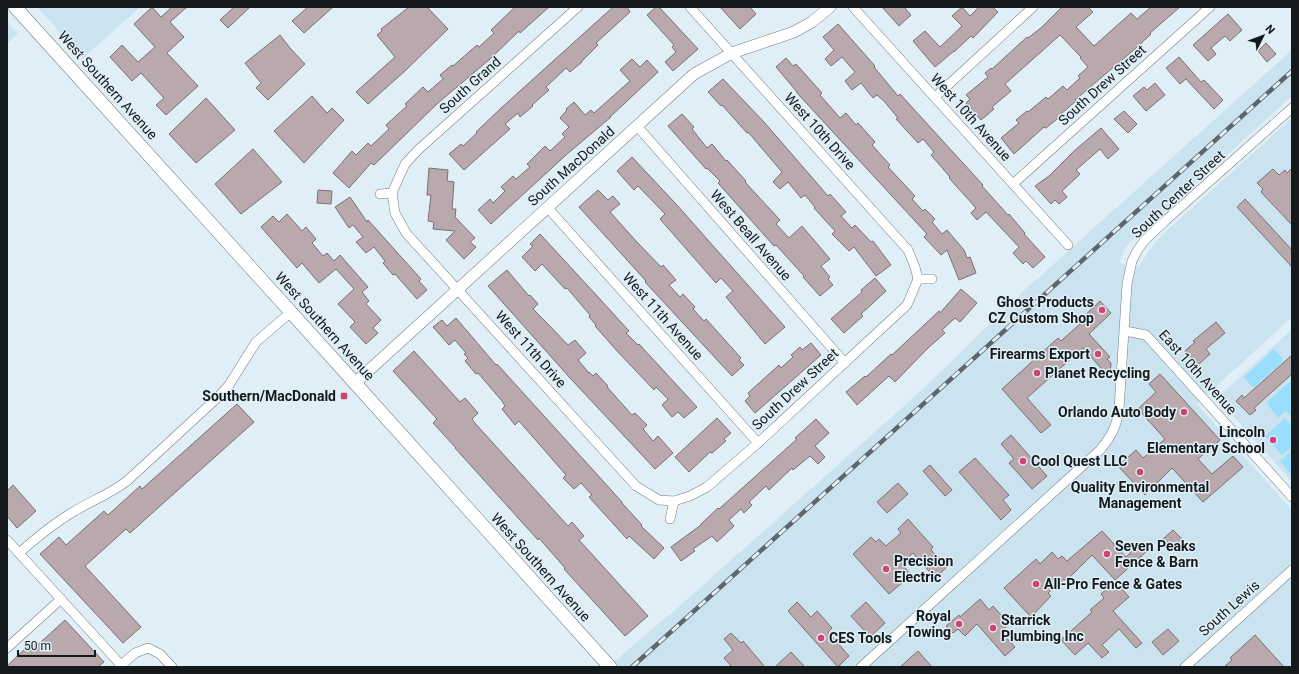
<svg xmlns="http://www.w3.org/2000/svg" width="1299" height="674" viewBox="0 0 1299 674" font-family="Roboto,sans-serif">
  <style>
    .built { fill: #cbe3ee }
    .green { fill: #99defd }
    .building { fill: #b9a9ac; stroke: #7d6e71 }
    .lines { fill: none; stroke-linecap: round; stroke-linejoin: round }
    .minor-casing { stroke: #707e84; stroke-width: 10 }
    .tertiary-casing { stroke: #707e84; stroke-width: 12 }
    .secondary-casing { stroke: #707e84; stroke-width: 14 }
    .minor { stroke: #fff; stroke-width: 9 }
    .tertiary { stroke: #fff; stroke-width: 11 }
    .secondary { stroke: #fff; stroke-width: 13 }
    .rail-casing { stroke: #5d666a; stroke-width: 4.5 }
    .rail { stroke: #e0eff7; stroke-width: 3; stroke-dasharray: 9; stroke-linecap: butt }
    .poi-dot { fill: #d14472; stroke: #e0eff7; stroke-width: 1.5 }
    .labels { text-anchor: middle; stroke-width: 3; stroke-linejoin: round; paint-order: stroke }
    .street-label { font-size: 14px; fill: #14191b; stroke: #e0eff7 }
    .poi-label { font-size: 14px; font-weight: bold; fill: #14191b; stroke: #e0eff7; text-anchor: start }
  </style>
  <rect width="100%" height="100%" fill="#e0eff7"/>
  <g class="built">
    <polygon points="37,7 140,7 83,58"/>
    <polygon points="7,22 18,34 7,44"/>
    <polygon points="1292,50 1292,96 1126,246 1119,263 1139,267 1150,249 1162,235 1292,118 1292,317 1197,404 1292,510 1292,667 608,667 683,603 924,388 1028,287"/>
    <polygon points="1292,329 1292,482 1217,398"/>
  </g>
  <g class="green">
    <polygon points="1274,349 1284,360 1253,388 1244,377"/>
    <polygon points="1292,380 1292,417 1286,411 1278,418 1271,409 1267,402"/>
    <polygon points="1285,418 1292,426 1292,446 1282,455 1265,436"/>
    <polygon points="1292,450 1292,476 1280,461"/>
  </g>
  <g class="building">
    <polygon points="152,7 161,17 172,7 187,7 170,22 184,37 167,53 198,86 166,115 156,105 164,98 141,73 132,81 110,57 122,45 138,62 155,47 134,24"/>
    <polygon points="234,7 250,7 228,28 220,20"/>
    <polygon points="308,7 333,7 304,33 292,21"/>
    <polygon points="409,7 427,7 448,29 406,70 368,104 356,92 395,57 377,35 382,31 381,29"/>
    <polygon points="515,7 549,7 520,33 519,31 490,59 438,103 374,165 371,163 349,188 333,173 352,151 356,155 368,143 371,146 389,129 386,125 407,106 405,104 423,87 428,92 443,79 440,75 452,65 453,66 477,45 479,47 494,33 491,30"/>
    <polygon points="613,7 627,7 630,12 596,43 598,45 582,61 582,62 570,72 566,68 546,87 549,90 532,105 533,106 520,117 518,113 505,124 510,129 464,170 449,154 461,144 463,146 477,133 476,132 499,110"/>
    <polygon points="656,7 659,7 698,49 673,71 665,62 676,52 672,47 674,45 647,15"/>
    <polygon points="720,7 750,7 756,14 740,29"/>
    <polygon points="882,7 904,7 911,15 899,26"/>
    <polygon points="962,7 970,16 979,7 992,7 998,12 973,38 971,36 954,52 954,51 935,67 913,41 925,31 940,47 962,26 952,16"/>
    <polygon points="1062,7 1088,7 1093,12 1076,27 1094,46 1131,13 1137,19 1151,7 1180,7 1150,33 1151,34 1136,48 1075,100 1076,101 1061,114 1062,115 1046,128 1044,127 1014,154 1001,138 1019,123 1016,120 1027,111 1028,112 1046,97 1048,99 1063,86 1067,90 1080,78 1078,76 1088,67 1080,58 1081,57 1060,35 1005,84 1011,91 992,107 994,109 981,120 966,103 970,99 966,95 988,77 985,73 991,68 992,69 1027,37 1028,38 1042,27"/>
    <polygon points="1228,14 1242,30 1230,41 1225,36 1211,48 1216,54 1208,61 1193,45"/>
    <polygon points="838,24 875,66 874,67 898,96 900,94 983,185 982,186 1008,215 1009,214 1025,233 1024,234 1045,257 1033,268 1026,261 1023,264 1013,253 1019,247 986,212 977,220 971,213 976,208 949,178 950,177 931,155 934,152 923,139 918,143 896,119 898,118 884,101 877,95 873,98 861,83 852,90 845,81 855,72 842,57 831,66 825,59 834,50 823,37"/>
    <polygon points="280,35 290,48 305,64 268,100 256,88 261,83 245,63"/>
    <polygon points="1266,43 1276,54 1267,62 1258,51"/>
    <polygon points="1179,57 1201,82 1204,80 1223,100 1214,109 1186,79 1180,84 1166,68"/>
    <polygon points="786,58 793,66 796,64 822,93 820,95 840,118 846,113 856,125 858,123 875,142 872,145 890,165 888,167 915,196 912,199 923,211 925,209 935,219 932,222 942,234 947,230 964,250 967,258 970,257 976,273 959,280 947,250 941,255 924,237 927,234 797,93 797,92 776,67"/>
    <polygon points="632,59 640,67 647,60 658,72 610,117 611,117 566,155 491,224 478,210 490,199 493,203 505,191 501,187 513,176 516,179 530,167 527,164 545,146 550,151 565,137 562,134 569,127 560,118 567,110 566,109 574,102 585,115 591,110 594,113 630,81 620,70"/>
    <polygon points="723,79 764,122 828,196 830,194 846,212 841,216 852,228 855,225 871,242 873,241 891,265 876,276 854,247 849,251 832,234 835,231 814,208 815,207 805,195 801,198 788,182 780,189 773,182 782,172 748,132 747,133 722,105 721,106 708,92"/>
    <polygon points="1155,83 1165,95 1146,111 1133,96 1144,87 1147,90"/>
    <polygon points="312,96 327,113 332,108 344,120 304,163 274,131"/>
    <polygon points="206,98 235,130 196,163 169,134"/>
    <polygon points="1124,111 1137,124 1128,133 1114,119"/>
    <polygon points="682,114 694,127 692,129 707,148 712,144 726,161 727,160 746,181 745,182 780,220 776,224 789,238 802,226 830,259 821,266 830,277 828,279 833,285 820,296 803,277 804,276 776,245 774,246 718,183 720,181 707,168 706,169 668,126"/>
    <polygon points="1101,128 1119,149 1108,159 1100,149 1076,170 1080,174 1062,191 1067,197 1059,204 1055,200 1051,204 1035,186 1049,176 1074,151"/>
    <polygon points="253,149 282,182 241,214 215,184"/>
    <polygon points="632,157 676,204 785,327 765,344 726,297 733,291 721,278 716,283 660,219 665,214 638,186 634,190 617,171"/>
    <polygon points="429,168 448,170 447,181 454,182 452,209 456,209 455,217 475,238 470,242 476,247 464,259 446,240 455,231 433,229 434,222 428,221 431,195 427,195"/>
    <polygon points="1292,168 1292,225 1261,192 1263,189 1257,183 1273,169 1279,175 1285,170 1287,173"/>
    <polygon points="318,190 332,191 331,204 317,203"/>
    <polygon points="598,190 608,200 613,196 620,204 610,212 636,241 661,267 663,265 676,280 669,285 680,297 683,294 695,307 693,309 704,321 706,319 741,358 739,360 744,365 732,376 645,282 646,281 579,207"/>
    <polygon points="350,197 367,222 368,220 421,279 419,281 427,290 417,299 395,274 393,275 383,263 385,261 374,247 366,253 356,242 363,237 353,225 349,228 335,207"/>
    <polygon points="1245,199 1292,250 1292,267 1237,207"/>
    <polygon points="287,214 302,231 306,227 316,239 312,243 323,256 327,253 334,261 340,255 368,287 362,292 369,301 366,304 381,320 373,328 378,333 366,344 350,327 355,322 338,304 354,289 336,269 319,283 302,263 297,268 261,227 273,216 279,222"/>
    <polygon points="540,234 610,310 629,331 626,333 638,345 639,344 697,407 684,418 678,412 672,417 662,405 668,399 656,387 654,390 618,352 595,326 596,325 589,317 590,315 567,288 565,289 542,264 535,271 522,257 533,246 530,244"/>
    <polygon points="507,270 529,296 530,295 538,304 533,309 546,322 568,345 575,340 586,353 578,360 589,373 589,372 593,376 596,373 608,386 607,387 632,415 635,413 647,425 643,429 653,441 658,436 673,453 655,469 570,378 488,286"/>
    <polygon points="875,278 886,291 861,314 863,316 844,333 831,319 862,292 861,290"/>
    <polygon points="961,289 977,303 960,322 955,318 942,330 945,333 928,348 895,382 889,376 857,405 846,392 865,376 866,377 891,354 892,355 939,311 940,313"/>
    <polygon points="1100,301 1111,313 1089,334 1110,357 1107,359 1111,363 1110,378 1083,348 1027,398 1051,425 1041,433 1002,389 1058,338 1061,341 1080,324 1078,322"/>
    <polygon points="456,318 496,365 497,364 622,502 622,503 642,525 641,526 664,548 654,559 629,536 627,539 589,497 592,495 581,483 574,489 563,478 566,475 519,421 515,425 502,409 505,406 502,401 478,373 476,374 465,361 468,358 464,354 466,353 455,340 449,345 433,327 442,320 447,326"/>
    <polygon points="1216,322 1225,333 1206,349 1210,354 1198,365 1185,351 1195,342 1193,341"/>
    <polygon points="811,343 821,355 755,413 745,401 750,396 748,393 779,365 781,368 793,357 791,355 800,347 802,350"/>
    <polygon points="414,351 460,402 465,398 478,413 472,419 474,422 568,526 572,522 584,536 579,540 648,616 625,636 564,569 565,568 539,538 538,540 455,448 456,448 433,423 437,419 393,371"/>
    <polygon points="1292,355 1292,374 1254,408 1256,410 1250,415 1236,401 1242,395 1244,398"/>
    <polygon points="1160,374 1220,440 1198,459 1212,474 1233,456 1243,467 1203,502 1172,468 1145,495 1118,466 1136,450 1143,458 1165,439 1138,409 1156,392 1149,384"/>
    <polygon points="237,404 254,422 130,533 126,529 85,566 141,627 123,643 40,554 59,537 66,545 104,511 108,515 140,486 142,489"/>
    <polygon points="717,418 731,433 724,439 726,441 712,453 710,452 689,472 675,457"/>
    <polygon points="816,419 829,433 815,446 825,457 818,464 810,456 793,470 792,468 769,490 766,486 749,502 752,505 744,513 741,509 729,520 734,526 717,542 712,536 693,549 695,551 681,561 671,547 701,525 701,524 718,508 719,509 797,439 795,438"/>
    <polygon points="1011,435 1047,476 1032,489 1009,463 1014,459 1001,444"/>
    <polygon points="975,458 1009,495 1003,500 1011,510 1001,520 959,472"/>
    <polygon points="930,465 952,490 945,496 923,471"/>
    <polygon points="898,483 908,494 887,513 877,502"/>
    <polygon points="13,485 36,511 17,528 7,516 7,491"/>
    <polygon points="908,519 933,547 931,550 947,567 935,578 913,553 901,563 911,575 889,594 853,554 871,537 876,542 879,539 886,546 901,533 898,529"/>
    <polygon points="1173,530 1186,543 1176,552 1163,539"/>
    <polygon points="1102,531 1126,557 1140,543 1147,551 1115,580 1092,555 1066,581 1064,579 1048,593 1051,596 1031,617 1004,588 1036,559 1040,564 1052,552 1058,559 1062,556 1067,561"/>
    <polygon points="1115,581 1129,597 1113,611 1142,643 1136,648 1119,629 1102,645 1109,652 1102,658 1088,643 1075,655 1061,640 1092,612 1090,610 1104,598 1101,594"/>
    <polygon points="980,599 989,610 993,606 1009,624 1001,632 1015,647 1005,656 977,624 965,636 958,629 953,633 946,626 959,615 960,617"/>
    <polygon points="797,602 811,617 817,611 832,628 828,632 849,656 838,667 788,611"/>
    <polygon points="866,602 885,623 870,637 851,616"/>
    <polygon points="65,620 104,662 98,667 7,667 7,666 27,647 31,651"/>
    <polygon points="1168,629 1179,641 1163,655 1152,642"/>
    <polygon points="731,633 741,643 743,641 765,667 732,667 724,658 733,650 724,639"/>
    <polygon points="1255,635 1284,667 1224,667 1232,660 1230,658"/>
    <polygon points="918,651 932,667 900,667"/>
    <polygon points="791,652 805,667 775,667"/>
  </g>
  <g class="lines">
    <g class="minor-casing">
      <g id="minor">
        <polyline points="690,7 908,250 915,267 918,279"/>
        <polyline points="853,7 1068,245"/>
        <polyline points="935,97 1033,7"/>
        <polyline points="637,126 845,363"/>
        <polyline points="1013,184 1210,7"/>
        <polyline points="392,193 395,213 406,233 636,486 659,500 674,501 690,496 707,487 758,443 907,305 918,279"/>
        <polyline points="392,193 405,164 418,150 578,7"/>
        <polyline points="380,194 392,193"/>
        <polyline points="547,207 758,443"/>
        <polyline points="918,279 932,279"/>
        <polyline points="1125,331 1146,335 1292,497"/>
        <polyline points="670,519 674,501"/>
        <polyline points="7,540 121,665"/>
        <path d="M19,553C36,538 53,524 73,512C91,501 110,494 127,481L216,399L229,385L256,342L291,312"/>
        <polyline points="7,648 61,599"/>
        <polyline points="119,667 135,653 148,648 160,654 172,667"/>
        <path d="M861,667L1100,450C1111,437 1117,426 1119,409L1127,284L1132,261L1137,251L1144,241L1165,221L1292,108"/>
        <polyline points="1185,667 1292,570"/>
      </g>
    </g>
    <g class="tertiary-casing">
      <polyline id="tertiary" points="355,383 694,74 732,53 794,32 812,22 830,7"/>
    </g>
    <g class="secondary-casing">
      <polyline id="secondary" points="15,7 345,372 610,667"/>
    </g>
    <use href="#minor" class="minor"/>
    <use href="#tertiary" class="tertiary"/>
    <use href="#secondary" class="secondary"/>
    <g class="rail-casing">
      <polyline id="rail" points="632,667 1292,71"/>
    </g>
    <use href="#rail" class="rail"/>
  </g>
  <g class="poi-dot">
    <circle cx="1102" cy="310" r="4"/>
    <circle cx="1098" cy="354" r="4"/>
    <circle cx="1037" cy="373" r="4"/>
    <rect x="340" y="392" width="8" height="8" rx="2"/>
    <circle cx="1184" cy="412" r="4"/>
    <circle cx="1273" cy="440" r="4"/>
    <circle cx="1023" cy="461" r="4"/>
    <circle cx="1140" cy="472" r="4"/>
    <circle cx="1107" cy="554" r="4"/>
    <circle cx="886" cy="569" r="4"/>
    <circle cx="1036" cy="584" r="4"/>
    <circle cx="959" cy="624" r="4"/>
    <circle cx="993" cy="628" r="4"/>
    <circle cx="821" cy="638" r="4"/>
  </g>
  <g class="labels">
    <g class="street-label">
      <text transform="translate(108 85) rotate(48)" y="5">West Southern Avenue</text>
      <text transform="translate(470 85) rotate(-42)" y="5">South Grand</text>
      <text transform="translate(1102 85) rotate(-42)" y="5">South Drew Street</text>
      <text transform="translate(971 117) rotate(48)" y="5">West 10th Avenue</text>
      <text transform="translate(820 131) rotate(48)" y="5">West 10th Drive</text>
      <text transform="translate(571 166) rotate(-42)" y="5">South MacDonald</text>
      <text transform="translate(1178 194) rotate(-43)" y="5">South Center Street</text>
      <text transform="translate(751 235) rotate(49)" y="5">West Beall Avenue</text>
      <text transform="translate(663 316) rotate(48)" y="5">West 11th Avenue</text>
      <text transform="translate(325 326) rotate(48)" y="5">West Southern Avenue</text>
      <text transform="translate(531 349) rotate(48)" y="5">West 11th Drive</text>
      <text transform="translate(1198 372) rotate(48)" y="5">East 10th Avenue</text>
      <text transform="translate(795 389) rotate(-43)" y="5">South Drew Street</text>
      <text transform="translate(541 567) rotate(48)" y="5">West Southern Avenue</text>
      <text transform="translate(1229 608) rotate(-42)" y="5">South Lewis</text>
    </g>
    <g class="poi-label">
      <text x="1094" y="307" text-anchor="end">Ghost Products<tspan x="1094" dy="16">CZ Custom Shop</tspan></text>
      <text x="1090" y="359" text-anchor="end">Firearms Export</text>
      <text x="1045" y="378">Planet Recycling</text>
      <text x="336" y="401" text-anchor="end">Southern/MacDonald</text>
      <text x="1176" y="417" text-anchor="end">Orlando Auto Body</text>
      <text x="1265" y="437" text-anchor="end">Lincoln<tspan x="1265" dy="16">Elementary School</tspan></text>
      <text x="1031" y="466">Cool Quest LLC</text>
      <text x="1140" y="492" text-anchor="middle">Quality Environmental<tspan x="1140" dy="16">Management</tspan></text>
      <text x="1115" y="551">Seven Peaks<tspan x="1115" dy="16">Fence &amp; Barn</tspan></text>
      <text x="894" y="566">Precision<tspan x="894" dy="16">Electric</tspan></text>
      <text x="1044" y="589">All-Pro Fence &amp; Gates</text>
      <text x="951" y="621" text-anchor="end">Royal<tspan x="951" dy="16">Towing</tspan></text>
      <text x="1001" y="625">Starrick<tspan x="1001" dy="16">Plumbing Inc</tspan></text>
      <text x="829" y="643">CES Tools</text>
    </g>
  </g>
  <rect width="1299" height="674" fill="none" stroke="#14191b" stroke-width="16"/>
  <g transform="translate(1263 36) rotate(48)" stroke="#e0eff7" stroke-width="3" paint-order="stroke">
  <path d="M0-3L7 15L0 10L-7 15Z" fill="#14191b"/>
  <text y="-6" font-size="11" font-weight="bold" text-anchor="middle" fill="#14191b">N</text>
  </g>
  <path d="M18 650v6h77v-6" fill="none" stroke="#14191b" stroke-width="2"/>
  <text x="24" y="650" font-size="12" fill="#14191b" stroke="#e0eff7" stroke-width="3" paint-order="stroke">50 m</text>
</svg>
